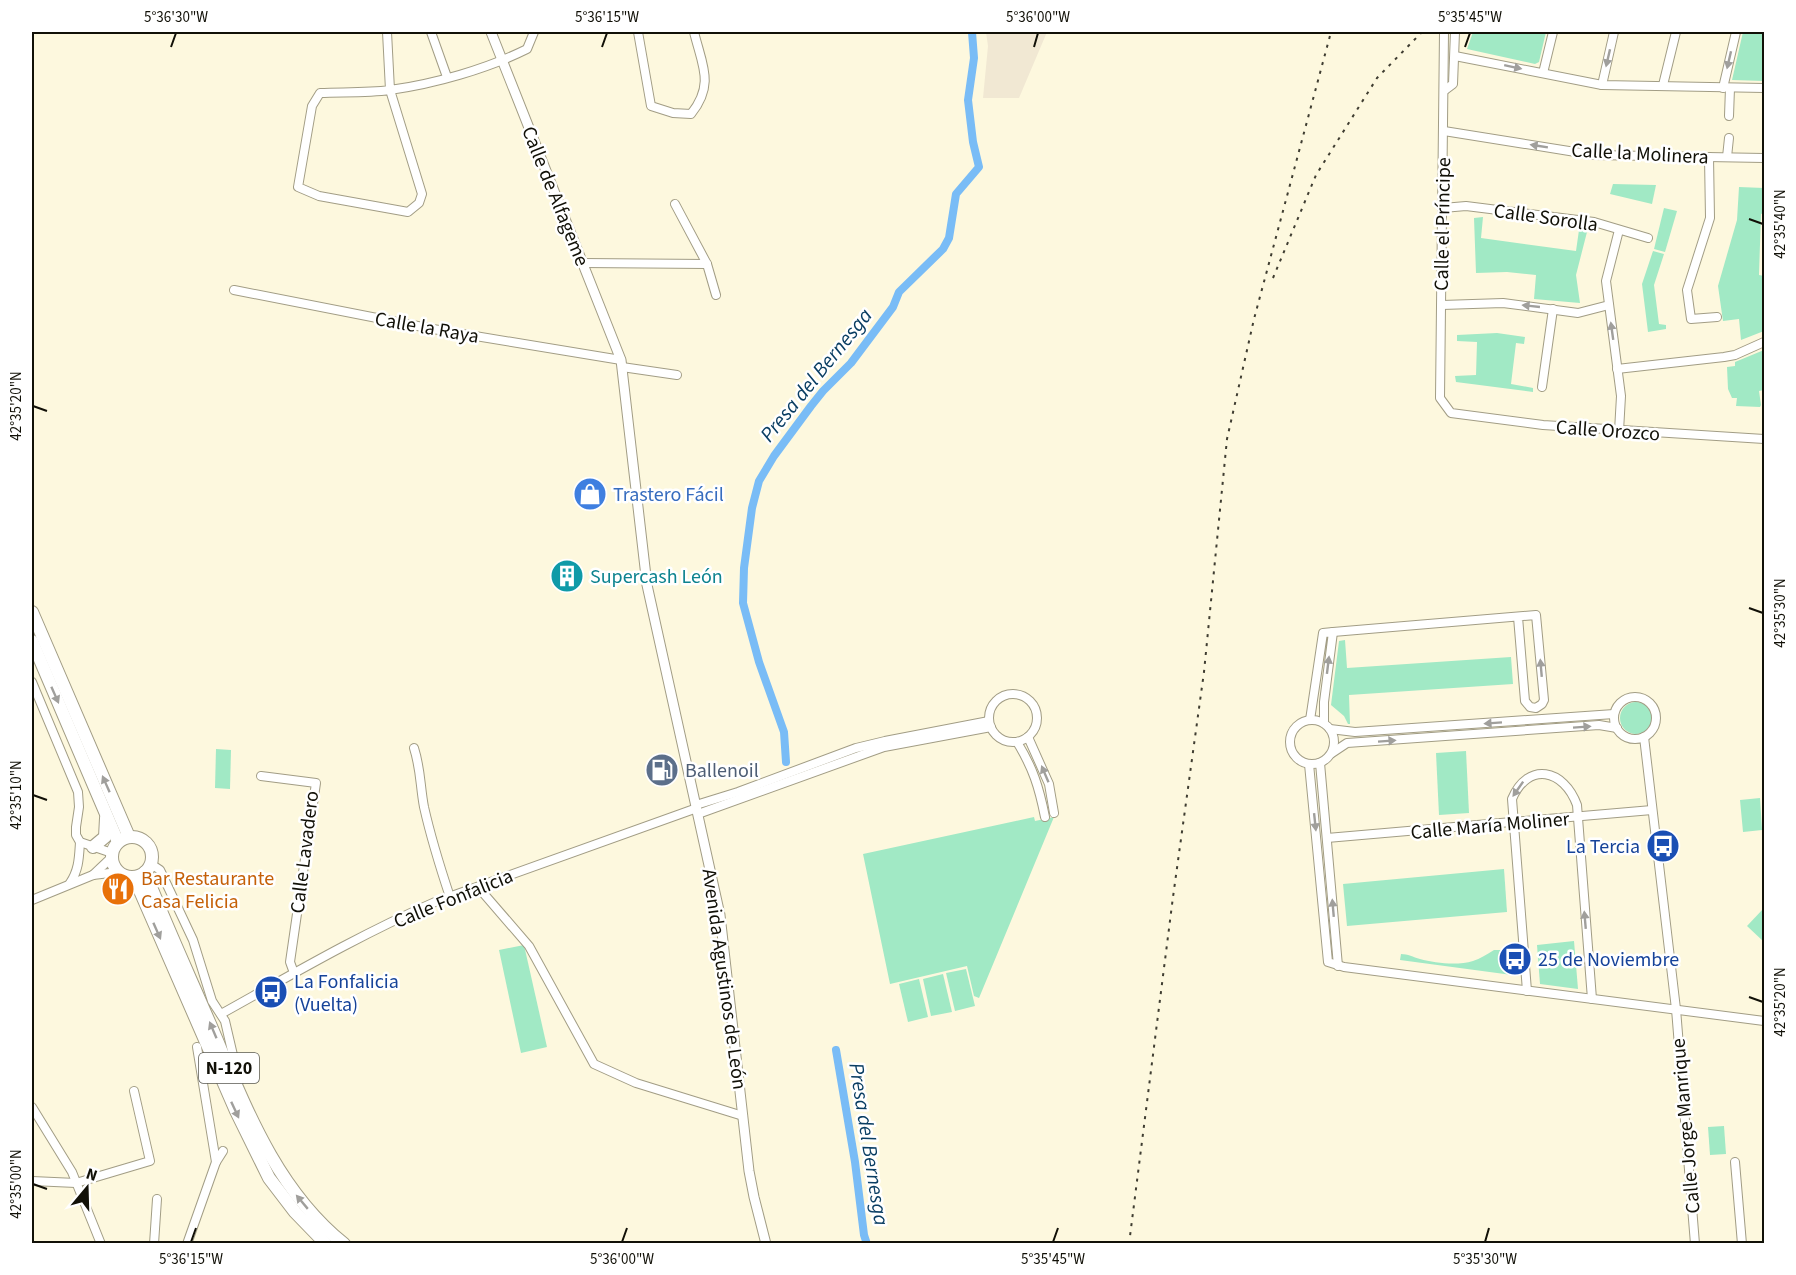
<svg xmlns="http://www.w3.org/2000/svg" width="1796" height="1275" viewBox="0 0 1796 1275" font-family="'Source Sans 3',sans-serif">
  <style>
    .industrial { fill: #f1e8d3 }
    .green { fill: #a1e9c5 }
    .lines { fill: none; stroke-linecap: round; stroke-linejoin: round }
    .canal { stroke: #79bcf6; stroke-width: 8 }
    .minor-casing { stroke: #a29d85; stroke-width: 10 }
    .tertiary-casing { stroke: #a29d85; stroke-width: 11 }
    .trunk-casing { stroke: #a29d85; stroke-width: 14 }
    .minor { stroke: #fff; stroke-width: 8 }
    .tertiary { stroke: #fff; stroke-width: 9 }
    .trunk { stroke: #fff; stroke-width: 12 }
    .rail { stroke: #3f3d31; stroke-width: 2; stroke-dasharray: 3 6; stroke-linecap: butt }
    .oneway { fill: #a09f9c }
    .ticks { fill: none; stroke: #111007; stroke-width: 2 }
    .labels { text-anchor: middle; stroke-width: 5; stroke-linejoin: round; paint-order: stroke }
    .shield { fill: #fff; stroke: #585851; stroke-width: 1.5 }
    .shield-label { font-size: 18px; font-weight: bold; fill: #111007 }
    .street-label { font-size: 20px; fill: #111007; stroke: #fff }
    .shop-label { font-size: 20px; fill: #366cbe; stroke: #fff; text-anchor: start }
    .culture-label { font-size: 20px; fill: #0d838f; stroke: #fff; text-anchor: start }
    .service-label { font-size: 20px; fill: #4e5e75; stroke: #fff; text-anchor: start }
    .transit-label { font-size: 20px; fill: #164399; stroke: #fff; text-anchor: start }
    .food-label { font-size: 20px; fill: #c56008; stroke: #fff; text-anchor: start }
    .water-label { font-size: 21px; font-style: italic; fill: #093d62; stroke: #fff }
    .neatline { fill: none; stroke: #111007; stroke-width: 2 }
    .ticks-label { font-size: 15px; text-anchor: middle; fill: #111007 }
  </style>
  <rect width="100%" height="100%" fill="#fdf8de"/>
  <polygon class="industrial" points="986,32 1047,32 1019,98 983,98 988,46"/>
  <g class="green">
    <polygon points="1473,32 1546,32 1539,62 1535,64 1467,49"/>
    <polygon points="1743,32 1764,32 1764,81 1732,80"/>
    <polygon points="1613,184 1656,185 1652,204 1610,194"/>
    <polygon points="1739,187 1764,188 1764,213 1761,214 1759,275 1764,276 1764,331 1741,340 1739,319 1723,321 1718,286 1737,220"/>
    <polygon points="1664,208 1677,211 1665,252 1654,249"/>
    <polygon points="1483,217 1481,238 1576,251 1579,230 1587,232 1576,275 1580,303 1534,299 1536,275 1507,272 1476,273 1474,218"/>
    <polygon points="1653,251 1664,254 1654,285 1659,324 1666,325 1666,329 1648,332 1642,284"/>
    <polygon points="1497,333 1525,337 1524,344 1516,343 1511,384 1533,388 1533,392 1456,382 1455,376 1476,375 1477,342 1457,341 1457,335"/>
    <polygon points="1764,350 1764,390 1759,391 1761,405 1760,407 1736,406 1737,398 1732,398 1728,389 1727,367 1735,366 1735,362"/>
    <polygon points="1345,640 1347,668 1511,657 1513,684 1349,695 1350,724 1348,724 1344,716 1331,705 1339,641"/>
    <circle cx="1636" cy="718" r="16"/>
    <polygon points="216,749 231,750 230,789 215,788"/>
    <polygon points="1466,751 1469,813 1439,815 1436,753"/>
    <polygon points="1760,798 1762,830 1743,832 1740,800"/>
    <polygon points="1034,817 1035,821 1054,817 979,998 974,996 967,966 890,984 863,854"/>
    <polygon points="1504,869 1507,912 1347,926 1343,884"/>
    <polygon points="1763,909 1764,911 1764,942 1747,926"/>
    <polygon points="1574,941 1578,989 1540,984 1537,945"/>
    <polygon points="524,945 547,1047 521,1053 499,950"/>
    <path d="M1494,950H1502L1511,954L1512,975L1400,960L1401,954C1408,954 1413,957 1420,959C1435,963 1457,966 1473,961C1480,959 1487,954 1494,950Z"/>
    <polygon points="966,969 975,1006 955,1011 946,973"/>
    <polygon points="943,974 952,1012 931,1016 923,979"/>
    <polygon points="919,979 928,1017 908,1022 899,984"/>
    <polygon points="1724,1126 1726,1154 1710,1155 1708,1127"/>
  </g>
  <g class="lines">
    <g class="canal">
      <polyline points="786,762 784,732 759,662 743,603 744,568 752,508 759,481 774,456 811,406 823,391 851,363 893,307 899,292 943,249 949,238 956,194 979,167 973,142 968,100 974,58 972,32"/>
      <polyline points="836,1050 855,1162 864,1235 867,1244"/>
    </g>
    <g class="minor-casing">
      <g id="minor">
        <path d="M387,32L390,90L422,194L419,203L408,212L319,196L298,187L312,106L320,93C343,92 367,93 390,90C434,84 487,69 527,49L534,32"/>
        <polyline points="431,32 447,77"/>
        <path d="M638,32L651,106L673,113L691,114C715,84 702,65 694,32"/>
        <polyline points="1444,32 1440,398 1451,413 1543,425 1764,439"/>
        <polyline points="1455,56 1602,85 1764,88"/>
        <polyline points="1543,73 1553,32"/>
        <polyline points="1602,85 1614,32"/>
        <polyline points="1663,85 1676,32"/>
        <polyline points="1723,88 1736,32"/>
        <polyline points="1445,90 1453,84 1455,32"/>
        <polyline points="1729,116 1730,88"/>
        <polyline points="1444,131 1594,155 1764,158"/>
        <polyline points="1709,157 1710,218 1687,290 1691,319 1717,317"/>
        <polyline points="1727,157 1729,138"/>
        <polyline points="675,204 707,264 716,295"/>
        <polyline points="1443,208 1466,206 1594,222 1648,238"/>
        <polyline points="583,263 707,264"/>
        <polyline points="234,290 433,329 621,360"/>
        <polyline points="1442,305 1503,303 1578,313 1609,305"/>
        <polyline points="622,367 677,375"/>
        <polyline points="1617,369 1724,357 1735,355 1764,342"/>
        <polyline points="1542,387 1553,309"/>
        <polyline points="1619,431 1621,396 1606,281 1619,230"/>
        <polyline points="1333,632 1536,615 1544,700 1542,704 1536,708 1530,707 1525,701 1518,617"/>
        <polyline points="32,682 78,792 79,807 76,827 76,835 80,842 112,853"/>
        <circle cx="1013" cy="718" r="24"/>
        <circle cx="1635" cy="718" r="21"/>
        <circle cx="1312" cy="742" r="22"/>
        <polyline points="1310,720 1323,633 1333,632 1324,702 1324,723"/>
        <polyline points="1330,729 1355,732 1614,714"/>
        <polyline points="1028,737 1049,784 1054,813"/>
        <polyline points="1644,737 1676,1009 1695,1244"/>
        <path d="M1017,742C1033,768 1039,787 1045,817"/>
        <path d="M414,748C421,770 420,786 424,807C431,838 440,867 450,897"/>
        <polyline points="1332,753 1347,743 1599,725 1617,728"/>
        <polyline points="1320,763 1338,966"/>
        <polyline points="1309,764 1328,962 1344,967 1764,1021"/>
        <polyline points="261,776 316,783 290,962 294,973"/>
        <polyline points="696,805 738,792 856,748 885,741 989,721"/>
        <polyline points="698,814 884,747 991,727"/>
        <polyline points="1327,838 1652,810"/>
        <polyline points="151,864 160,870 193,940 212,1001 225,1021 239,1081"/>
        <polyline points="93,875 112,857"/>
        <path d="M70,883C79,870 79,857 80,842"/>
        <polyline points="478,887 529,946 594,1064 636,1083 743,1116"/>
        <polyline points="32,900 93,875 118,872"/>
        <path d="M1527,991L1512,799C1528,761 1564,769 1577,805L1592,999"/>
        <path d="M221,1014C291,975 361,934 435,902L697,808"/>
        <polyline points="197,1047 216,1162"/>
        <polyline points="32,1107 72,1172 101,1244"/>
        <polyline points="1735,1162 1742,1244"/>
        <polyline points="32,1181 76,1183 150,1161 134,1091"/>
        <polyline points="154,1244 157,1199"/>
        <polyline points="187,1244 216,1162 223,1151"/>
      </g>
    </g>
    <g class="tertiary-casing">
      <polyline id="tertiary" points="491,32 621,360 647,585 720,915 749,1171 754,1197 766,1244"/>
    </g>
    <g class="trunk-casing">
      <g id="trunk">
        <polyline points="32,612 129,837"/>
        <polyline points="32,641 118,842"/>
        <circle cx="132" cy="857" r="20"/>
        <polyline points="93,847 105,837 106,818"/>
        <path d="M145,872C165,923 188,973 210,1024C244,1103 274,1188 344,1244"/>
        <polyline points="134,877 236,1111 269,1178 295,1212 326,1244"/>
      </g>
    </g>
    <use href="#minor" class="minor"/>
    <use href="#tertiary" class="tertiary"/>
    <use href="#trunk" class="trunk"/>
    <g class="rail">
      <polyline points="1273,278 1316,175 1377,78 1422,32"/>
      <polyline points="1129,1244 1173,897 1204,672 1227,439 1254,319 1331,32"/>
    </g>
  </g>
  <defs><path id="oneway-solid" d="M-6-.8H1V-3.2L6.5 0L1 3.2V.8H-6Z" transform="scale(1.5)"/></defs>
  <g class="oneway">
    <use href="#oneway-solid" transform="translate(1608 58) rotate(103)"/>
    <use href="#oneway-solid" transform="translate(1729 60) rotate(103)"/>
    <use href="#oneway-solid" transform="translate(1513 67) rotate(12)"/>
    <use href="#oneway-solid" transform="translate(1539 146) rotate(-171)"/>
    <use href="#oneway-solid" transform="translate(1531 306) rotate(-174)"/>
    <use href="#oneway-solid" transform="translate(1612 331) rotate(-98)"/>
    <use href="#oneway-solid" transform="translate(1328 665) rotate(-83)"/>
    <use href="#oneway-solid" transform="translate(1541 668) rotate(-95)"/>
    <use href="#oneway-solid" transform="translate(55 695) rotate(66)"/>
    <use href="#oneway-solid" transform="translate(1493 723) rotate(176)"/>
    <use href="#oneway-solid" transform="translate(1582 727) rotate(-4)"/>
    <use href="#oneway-solid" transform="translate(1387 741) rotate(-4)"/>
    <use href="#oneway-solid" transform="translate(1045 774) rotate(-113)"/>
    <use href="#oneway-solid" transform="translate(106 784) rotate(-114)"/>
    <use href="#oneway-solid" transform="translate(1518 789) rotate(125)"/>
    <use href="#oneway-solid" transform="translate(1315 822) rotate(84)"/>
    <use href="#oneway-solid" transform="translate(1333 908) rotate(-95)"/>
    <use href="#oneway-solid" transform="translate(1585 920) rotate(-95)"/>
    <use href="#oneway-solid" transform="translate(157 931) rotate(66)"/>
    <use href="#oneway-solid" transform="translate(213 1030) rotate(-113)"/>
    <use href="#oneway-solid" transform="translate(235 1110) rotate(65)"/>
    <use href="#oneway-solid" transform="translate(302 1202) rotate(-130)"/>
  </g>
  <path class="ticks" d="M171,47L176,33M602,47L607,33M1034,47L1038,33M1465,47L1470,33M1749,219L1763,224M33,406L47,411M1749,608L1763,613M33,795L47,800M1749,997L1763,1002M33,1184L47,1189M191,1242L196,1228M622,1242L627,1228M1053,1242L1058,1228M1485,1242L1489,1228"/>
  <defs>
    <g id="shop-disc" transform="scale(1.725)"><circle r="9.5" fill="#3f7fe0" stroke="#fff"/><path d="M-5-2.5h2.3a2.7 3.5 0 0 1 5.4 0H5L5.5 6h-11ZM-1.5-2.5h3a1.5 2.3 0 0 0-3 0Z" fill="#fff"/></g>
    <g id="building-disc" transform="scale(1.725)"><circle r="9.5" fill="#0f9aa8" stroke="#fff"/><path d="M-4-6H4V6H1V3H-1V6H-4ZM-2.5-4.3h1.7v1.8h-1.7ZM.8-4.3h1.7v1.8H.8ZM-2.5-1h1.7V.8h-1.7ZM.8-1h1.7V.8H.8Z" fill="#fff"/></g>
    <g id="fuel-disc" transform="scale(1.725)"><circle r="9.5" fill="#5c6f8a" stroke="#fff"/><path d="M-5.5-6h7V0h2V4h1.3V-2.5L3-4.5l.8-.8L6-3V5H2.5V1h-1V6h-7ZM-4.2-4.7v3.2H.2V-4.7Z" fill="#fff"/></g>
    <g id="bus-disc" transform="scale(1.725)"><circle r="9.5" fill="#1a4fb4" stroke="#fff"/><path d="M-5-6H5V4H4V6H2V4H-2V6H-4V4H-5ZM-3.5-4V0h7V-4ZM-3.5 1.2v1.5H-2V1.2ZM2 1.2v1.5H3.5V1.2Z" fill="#fff"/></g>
    <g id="restaurant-disc" transform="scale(1.725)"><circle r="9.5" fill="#e8710a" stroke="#fff"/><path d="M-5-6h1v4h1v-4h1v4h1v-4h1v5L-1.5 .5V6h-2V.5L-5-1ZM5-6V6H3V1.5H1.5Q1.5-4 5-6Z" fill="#fff"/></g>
  </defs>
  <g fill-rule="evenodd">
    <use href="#shop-disc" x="590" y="494"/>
    <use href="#building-disc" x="567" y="576"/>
    <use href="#fuel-disc" x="662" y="770"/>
    <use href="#bus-disc" x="1663" y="846"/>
    <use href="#restaurant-disc" x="118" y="889"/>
    <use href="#bus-disc" x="1515" y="959"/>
    <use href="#bus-disc" x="271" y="992"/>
  </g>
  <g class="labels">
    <rect class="shield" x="199" y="1053" width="60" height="30" rx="4.5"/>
    <g class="shield-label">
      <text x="229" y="1074">N-120</text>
    </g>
    <g class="street-label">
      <text transform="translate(1640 153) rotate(3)" y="7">Calle la Molinera</text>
      <text transform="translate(556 196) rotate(68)" y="7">Calle de Alfageme</text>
      <text transform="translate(1546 217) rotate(8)" y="7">Calle Sorolla</text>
      <text transform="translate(1442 224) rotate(-89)" y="7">Calle el Príncipe</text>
      <text transform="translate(427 327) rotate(10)" y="7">Calle la Raya</text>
      <text transform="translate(1608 430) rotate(4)" y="7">Calle Orozco</text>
      <text transform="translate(1490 825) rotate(-5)" y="7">Calle María Moliner</text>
      <text transform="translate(304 852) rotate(-83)" y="7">Calle Lavadero</text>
      <text transform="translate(453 898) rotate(-22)" y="7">Calle Fonfalicia</text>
      <text transform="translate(725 979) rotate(82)" y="7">Avenida Agustinos de León</text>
      <text transform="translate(1685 1126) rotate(-95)" y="7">Calle Jorge Manrique</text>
    </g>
    <g class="shop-label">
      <text x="613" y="501">Trastero Fácil</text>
    </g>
    <g class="culture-label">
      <text x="590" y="583">Supercash León</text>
    </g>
    <g class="service-label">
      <text x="685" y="777">Ballenoil</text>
    </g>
    <g class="transit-label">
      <text x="1640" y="853" text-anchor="end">La Tercia</text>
      <text x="1538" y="966">25 de Noviembre</text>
      <text x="294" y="988">La Fonfalicia<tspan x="294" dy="23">(Vuelta)</tspan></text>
    </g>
    <g class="food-label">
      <text x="141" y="885">Bar Restaurante<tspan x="141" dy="23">Casa Felicia</tspan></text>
    </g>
    <g class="water-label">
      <text transform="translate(816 375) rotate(-51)" y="7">Presa del Bernesga</text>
      <text transform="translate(869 1144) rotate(81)" y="7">Presa del Bernesga</text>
    </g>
  </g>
  <rect width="1796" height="1275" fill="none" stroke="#ffffff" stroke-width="66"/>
  <g transform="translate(87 1188) rotate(19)" stroke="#ffffff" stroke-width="4.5" paint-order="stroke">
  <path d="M0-4.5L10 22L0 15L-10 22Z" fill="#111007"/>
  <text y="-9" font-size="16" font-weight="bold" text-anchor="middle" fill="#111007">N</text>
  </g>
  <rect x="33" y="33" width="1730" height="1209" class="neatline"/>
  <g class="ticks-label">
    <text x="176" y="22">5°36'30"W</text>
    <text x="607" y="22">5°36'15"W</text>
    <text x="1038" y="22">5°36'00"W</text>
    <text x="1470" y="22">5°35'45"W</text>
    <text transform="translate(1780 224) rotate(-90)" y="5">42°35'40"N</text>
    <text transform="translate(16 406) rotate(-90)" y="5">42°35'20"N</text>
    <text transform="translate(1780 613) rotate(-90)" y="5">42°35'30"N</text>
    <text transform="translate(16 795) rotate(-90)" y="5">42°35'10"N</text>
    <text transform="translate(1780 1002) rotate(-90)" y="5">42°35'20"N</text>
    <text transform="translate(16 1184) rotate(-90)" y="5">42°35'00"N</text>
    <text x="191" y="1264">5°36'15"W</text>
    <text x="622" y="1264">5°36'00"W</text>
    <text x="1053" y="1264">5°35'45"W</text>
    <text x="1485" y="1264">5°35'30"W</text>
  </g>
</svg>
